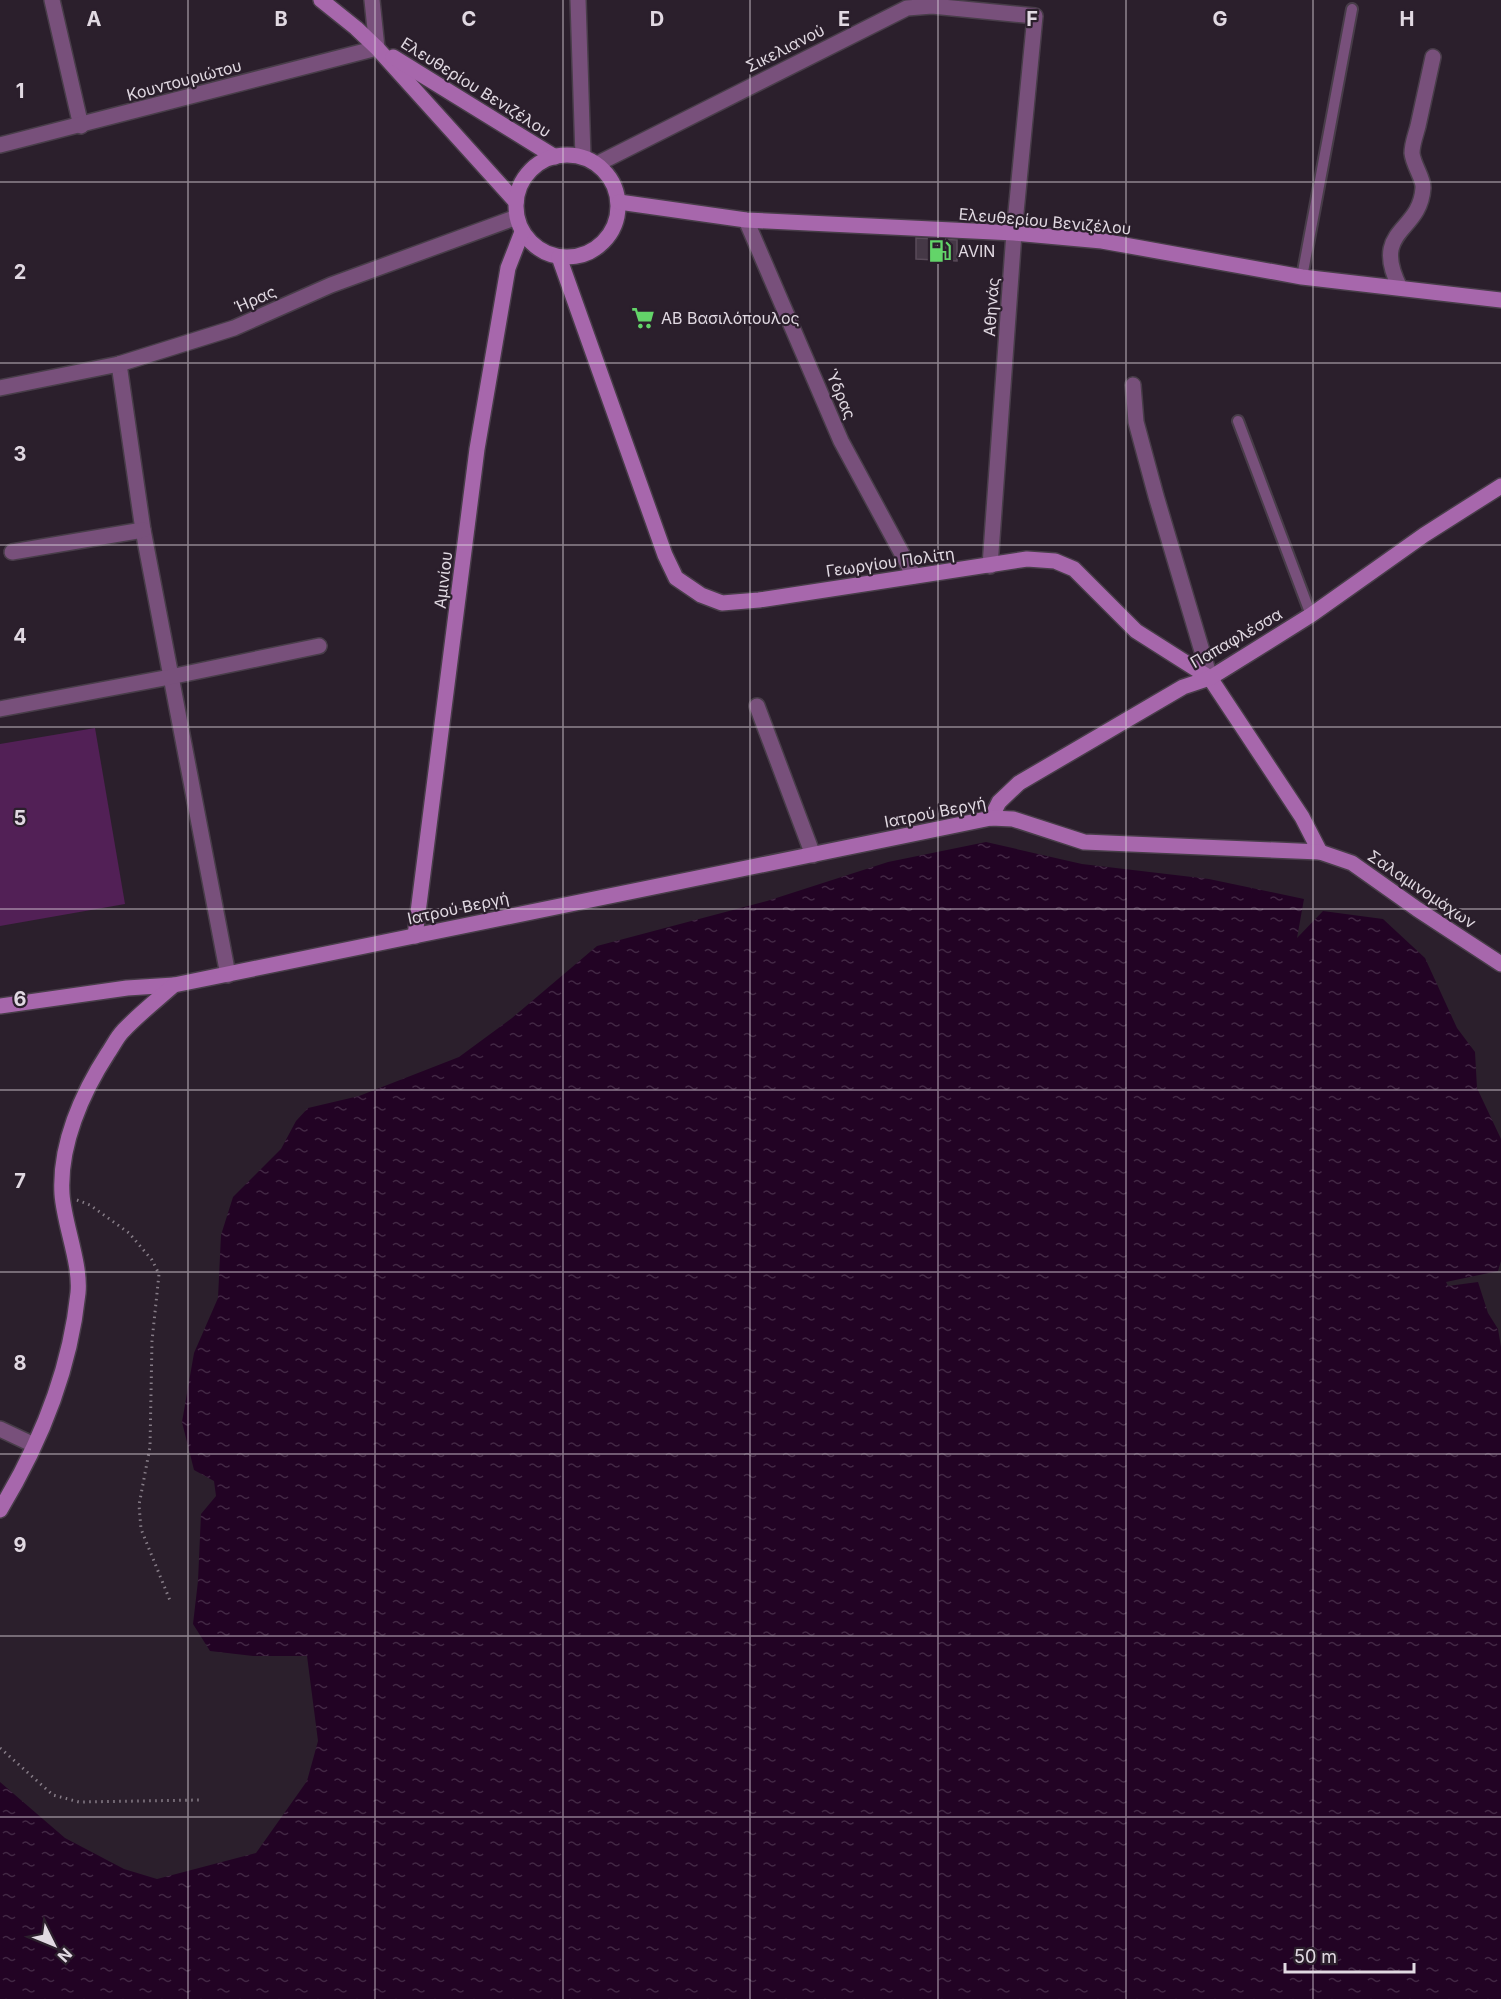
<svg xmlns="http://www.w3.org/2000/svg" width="1501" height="1999" viewBox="0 0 1501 1999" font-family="Inter,sans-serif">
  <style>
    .park { fill: #522056 }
    .water { fill: url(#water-ripples) }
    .building { fill: #453846; stroke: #594b59; stroke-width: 1.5 }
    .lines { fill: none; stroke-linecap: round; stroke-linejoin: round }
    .lane-casing { stroke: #483d49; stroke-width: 14 }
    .street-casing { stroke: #483d49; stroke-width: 18 }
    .secondary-casing { stroke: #483d49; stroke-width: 18 }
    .path { stroke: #867c87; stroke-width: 3; stroke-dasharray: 1.5 4.5; stroke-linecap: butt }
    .lane { stroke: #78507b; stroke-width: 10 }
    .street { stroke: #78507b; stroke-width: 15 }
    .secondary { stroke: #a767ac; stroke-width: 15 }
    .grid { fill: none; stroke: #e1d9e2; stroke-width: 1.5; stroke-opacity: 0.55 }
    .labels { text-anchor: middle; stroke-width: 4.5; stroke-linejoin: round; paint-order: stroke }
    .street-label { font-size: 16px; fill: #e1d9e2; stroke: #2b1f2c }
    .poi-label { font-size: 16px; fill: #e1d9e2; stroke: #2b1f2c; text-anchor: start }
    .grid-label { font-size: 20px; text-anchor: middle; font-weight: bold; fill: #e1d9e2; stroke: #2b1f2c; stroke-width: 4.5; stroke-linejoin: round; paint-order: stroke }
  </style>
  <defs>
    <pattern id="water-ripples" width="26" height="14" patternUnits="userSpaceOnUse" patternTransform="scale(1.5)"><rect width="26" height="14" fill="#220324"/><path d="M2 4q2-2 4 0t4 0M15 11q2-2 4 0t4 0" fill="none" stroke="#422744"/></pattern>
  </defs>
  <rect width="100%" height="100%" fill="#2b1f2c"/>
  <polygon class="park" points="95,728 125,904 0,926 0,744"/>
  <polygon class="water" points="986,842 1082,864 1209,879 1304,899 1297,938 1323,911 1383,919 1425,958 1457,1028 1475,1052 1477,1088 1501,1139 1501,1261 1498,1271 1446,1282 1448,1286 1478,1282 1488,1313 1498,1329 1501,1347 1501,1999 0,1999 0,1782 65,1838 124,1869 157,1879 256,1853 307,1781 318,1741 307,1656 253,1656 210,1651 193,1624 198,1581 201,1514 216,1496 214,1481 194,1470 182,1422 194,1353 218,1298 221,1235 233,1197 281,1149 296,1121 308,1108 359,1096 459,1057 512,1018 597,946 767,901 888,862"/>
  <polygon class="building" points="916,238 957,240 957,261 916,259"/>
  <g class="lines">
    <g class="lane-casing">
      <g id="lane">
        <polyline points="1302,277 1352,9"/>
        <polyline points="1238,421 1311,615"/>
      </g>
    </g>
    <g class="street-casing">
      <g id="street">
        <polyline points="52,0 81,126"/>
        <polyline points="578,0 583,157"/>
        <polyline points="0,145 377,48 372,0"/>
        <polyline points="597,164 907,8 932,6 1035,16 1014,233 990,566"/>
        <polyline points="746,220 841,441 914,576"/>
        <path d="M1400,288C1370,228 1420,234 1423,188C1424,179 1413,165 1412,153C1412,144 1416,134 1418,126C1423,103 1428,80 1433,57"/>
        <polyline points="119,364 143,530 228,975"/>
        <polyline points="1133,385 1136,422 1156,496 1210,678"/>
        <polyline points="0,388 119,364 234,328 331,285 517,217"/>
        <polyline points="12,552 143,530"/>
        <polyline points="757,706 813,855"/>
        <polyline points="0,709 170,677 319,646"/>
        <polyline points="0,1429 34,1445"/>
      </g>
    </g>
    <g class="secondary-casing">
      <g id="secondary">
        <polyline points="321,0 356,28 377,48 516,202"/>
        <polyline points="393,57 555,157"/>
        <circle cx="567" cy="206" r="51"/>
        <polyline points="619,202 746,220 1014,233 1102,241 1302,277 1501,300"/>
        <polyline points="559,257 665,555 676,578 701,595 722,603 759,600 1027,559 1055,561 1074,569 1136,631 1210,678 1302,817 1320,852"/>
        <polyline points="991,818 999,802 1019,783 1183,687 1210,678 1311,615 1424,535 1501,486"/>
        <polyline points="415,936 477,449 508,268 522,232"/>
        <polyline points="0,1006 127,988 174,985"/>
        <path d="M0,1510C40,1444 70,1370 78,1293C81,1264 64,1224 62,1194C59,1145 82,1093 108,1053C113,1046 117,1037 123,1031C139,1014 157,1000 174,985L991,818L1013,819L1084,842L1320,852L1352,863L1417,909L1501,964"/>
      </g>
    </g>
    <g class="path">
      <polyline points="77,1200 90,1205 129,1233 152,1260 159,1274 152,1341 150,1447 139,1505 141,1529 171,1603"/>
      <polyline points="0,1748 53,1795 79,1802 200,1800"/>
    </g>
    <use href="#lane" class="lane"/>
    <use href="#street" class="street"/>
    <use href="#secondary" class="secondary"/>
  </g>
  <path class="grid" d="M188,0V1999M375,0V1999M563,0V1999M750,0V1999M938,0V1999M1126,0V1999M1313,0V1999M0,182H1501M0,363H1501M0,545H1501M0,727H1501M0,909H1501M0,1090H1501M0,1272H1501M0,1454H1501M0,1636H1501M0,1817H1501"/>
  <defs>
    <g id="fuel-bare" transform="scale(1.8)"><path d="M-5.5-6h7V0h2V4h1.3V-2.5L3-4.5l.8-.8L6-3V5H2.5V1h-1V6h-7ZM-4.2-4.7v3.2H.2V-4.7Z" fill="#63d469" stroke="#2b1f2c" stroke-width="2.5" paint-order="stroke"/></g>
    <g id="supermarket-bare" transform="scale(1.8)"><path d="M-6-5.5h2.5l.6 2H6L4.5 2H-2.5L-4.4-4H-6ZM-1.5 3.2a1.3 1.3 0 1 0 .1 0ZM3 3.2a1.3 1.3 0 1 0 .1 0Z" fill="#63d469" stroke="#2b1f2c" stroke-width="2.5" paint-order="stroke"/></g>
  </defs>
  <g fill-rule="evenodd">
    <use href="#fuel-bare" x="940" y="251"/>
    <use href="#supermarket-bare" x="643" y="318"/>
  </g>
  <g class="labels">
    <g class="street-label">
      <text transform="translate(785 48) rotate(-27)" y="6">Σικελιανού</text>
      <text transform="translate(184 80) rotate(-15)" y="6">Κουντουριώτου</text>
      <text transform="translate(476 87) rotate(32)" y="6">Ελευθερίου Βενιζέλου</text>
      <text transform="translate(1045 221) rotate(5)" y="6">Ελευθερίου Βενιζέλου</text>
      <text transform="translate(255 299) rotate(-24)" y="6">Ήρας</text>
      <text transform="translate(991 307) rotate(-86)" y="6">Αθηνάς</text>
      <text transform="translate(841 394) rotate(67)" y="6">Ύδρας</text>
      <text transform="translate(890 562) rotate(-8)" y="6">Γεωργίου Πολίτη</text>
      <text transform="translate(443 580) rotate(-83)" y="6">Αμινίου</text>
      <text transform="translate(1236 638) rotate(-30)" y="6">Παπαφλέσσα</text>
      <text transform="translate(935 812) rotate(-11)" y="6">Ιατρού Βεργή</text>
      <text transform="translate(1422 889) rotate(34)" y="6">Σαλαμινομάχων</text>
      <text transform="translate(458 908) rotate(-12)" y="6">Ιατρού Βεργή</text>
    </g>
    <g class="poi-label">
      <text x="958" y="257">AVIN</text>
      <text x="661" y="324">ΑΒ Βασιλόπουλος</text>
    </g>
  </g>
  <g class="grid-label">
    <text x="94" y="26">A</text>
    <text x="281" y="26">B</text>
    <text x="469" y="26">C</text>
    <text x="657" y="26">D</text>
    <text x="844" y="26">E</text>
    <text x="1032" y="26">F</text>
    <text x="1220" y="26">G</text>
    <text x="1407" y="26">H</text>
    <text x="20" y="98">1</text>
    <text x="20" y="279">2</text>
    <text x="20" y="461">3</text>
    <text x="20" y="643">4</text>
    <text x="20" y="825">5</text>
    <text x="20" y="1006">6</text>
    <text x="20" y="1188">7</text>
    <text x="20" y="1370">8</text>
    <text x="20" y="1552">9</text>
  </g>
  <g transform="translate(54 1945) rotate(133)" stroke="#2b1f2c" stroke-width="4.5" paint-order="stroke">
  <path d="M0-4.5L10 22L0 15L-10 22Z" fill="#e1d9e2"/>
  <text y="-9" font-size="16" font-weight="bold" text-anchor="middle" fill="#e1d9e2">N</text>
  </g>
  <path d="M1285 1963v9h129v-9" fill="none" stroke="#e1d9e2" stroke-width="3"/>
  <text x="1294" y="1963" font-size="18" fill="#e1d9e2" stroke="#2b1f2c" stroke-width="4.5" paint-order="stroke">50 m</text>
</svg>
